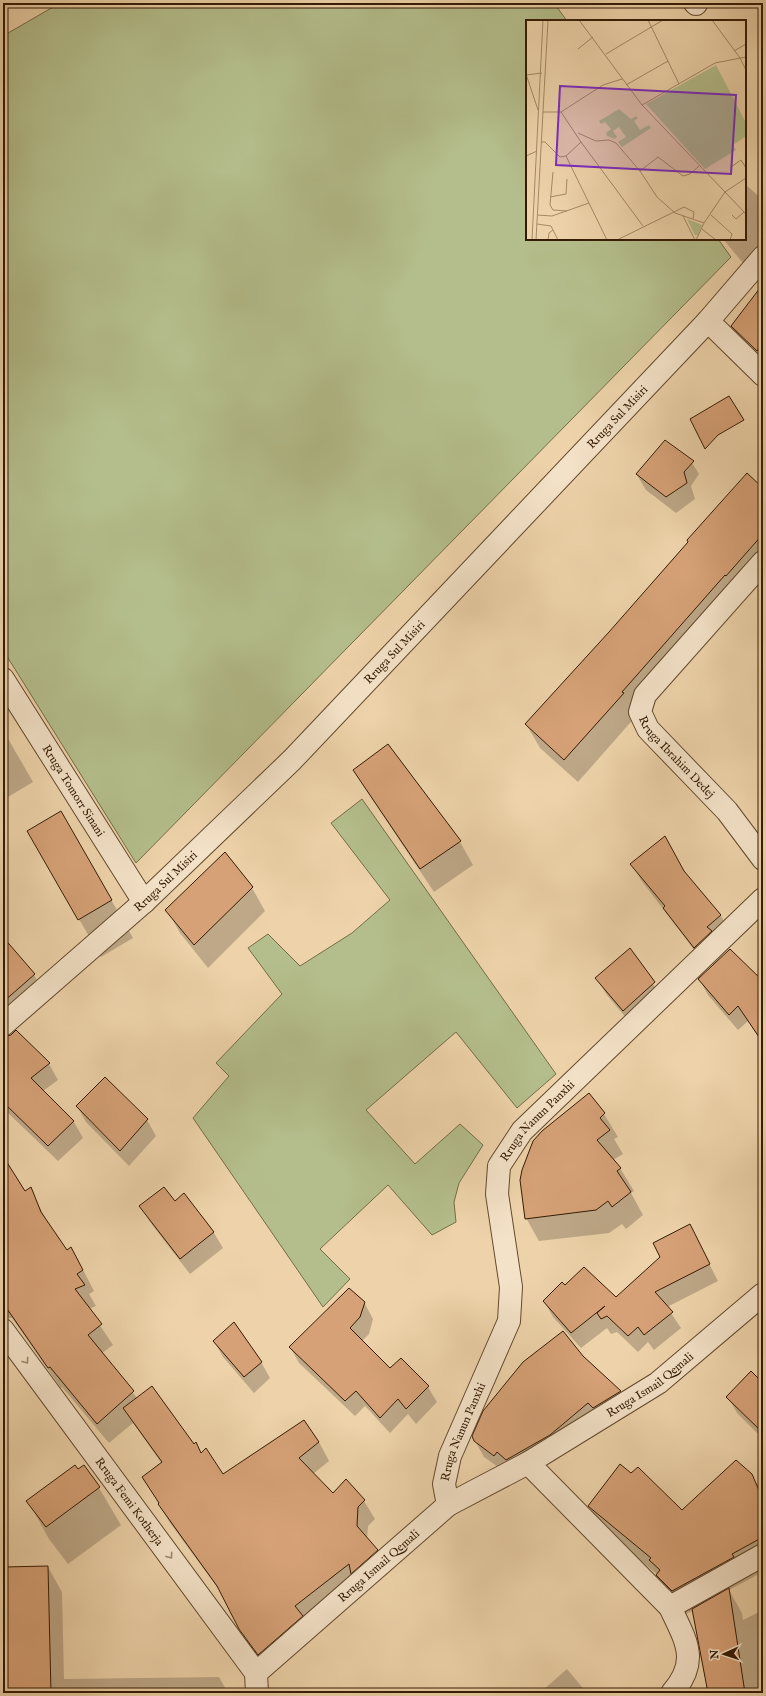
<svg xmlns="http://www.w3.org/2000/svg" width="766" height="1696" viewBox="0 0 766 1696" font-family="'IM FELL English',serif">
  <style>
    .green { fill: #b4be8c; stroke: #746c48 }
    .shadow { fill: #0003 }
    .building { fill: #d6a177; stroke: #341b03 }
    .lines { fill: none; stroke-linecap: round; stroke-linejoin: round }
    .minor-casing { stroke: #62492d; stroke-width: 24 }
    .minor { stroke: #f4e2c8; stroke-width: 22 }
    .oneway { stroke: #9e886f }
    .labels { text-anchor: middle; stroke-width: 3.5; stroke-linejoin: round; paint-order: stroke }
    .street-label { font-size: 12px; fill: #341b03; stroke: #f4e2c8 }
    .inset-road { fill: none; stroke: #a48967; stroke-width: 1 }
    .view { fill: #7b2cbf; fill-opacity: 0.15; stroke: #7b2cbf; stroke-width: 2 }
    .inset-edge { fill: none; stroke: #341b03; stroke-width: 2 }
  </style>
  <rect width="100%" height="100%" fill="#eed3aa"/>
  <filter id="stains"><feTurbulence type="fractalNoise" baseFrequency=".005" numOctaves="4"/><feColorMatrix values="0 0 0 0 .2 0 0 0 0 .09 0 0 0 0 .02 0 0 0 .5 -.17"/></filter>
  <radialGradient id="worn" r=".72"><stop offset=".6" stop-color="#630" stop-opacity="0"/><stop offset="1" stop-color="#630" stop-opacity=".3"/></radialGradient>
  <g class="green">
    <polygon points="60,3 554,3 567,21 527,21 527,239 718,239 731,257 136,863 3,650 3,36"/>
    <polygon points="362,799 556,1074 517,1108 456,1032 366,1110 415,1164 460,1124 483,1145 459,1183 454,1202 456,1222 432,1235 388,1185 320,1249 350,1279 323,1307 193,1118 229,1076 216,1063 282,994 248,948 268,934 300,966 352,933 390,900 331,823"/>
  </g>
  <g class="shadow">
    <polygon points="745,184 763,200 763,241 743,263 723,239 745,239"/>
    <polygon points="763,292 763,363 741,342 732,326"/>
    <polygon points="689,458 699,474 691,486 695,499 676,513 646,490 637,475"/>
    <polygon points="763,489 763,572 578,782 540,748 526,724 610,633"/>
    <polygon points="3,730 33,782 3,800"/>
    <polygon points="355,770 460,842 473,865 434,892 368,793"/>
    <polygon points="61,812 133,938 101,957 28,831"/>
    <polygon points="632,865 685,873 721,916 730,932 704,963 641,880"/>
    <polygon points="252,888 265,911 208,968 180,933 167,910"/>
    <polygon points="5,941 34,975 47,997 3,1035 3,943"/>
    <polygon points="630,950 663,999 633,1026 606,994 597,978"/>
    <polygon points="699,979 763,983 763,1043 748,1021 738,1030 708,995"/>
    <polygon points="24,1039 49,1064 58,1080 43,1091 74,1122 83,1138 58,1161 3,1108 3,1059"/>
    <polygon points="589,1094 604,1114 618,1137 614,1139 623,1154 613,1160 620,1168 634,1191 631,1193 643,1215 626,1229 622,1224 609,1233 539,1241 526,1218"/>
    <polygon points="77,1106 147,1120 156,1136 129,1166 86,1122"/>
    <polygon points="3,1181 25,1192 30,1189 49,1225 66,1251 82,1268 94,1291 89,1294 96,1306 89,1309 113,1345 102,1353 137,1398 194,1445 196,1443 202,1454 223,1475 319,1442 329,1461 313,1474 333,1494 364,1501 375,1519 368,1526 367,1540 377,1550 388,1569 269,1673 251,1648 225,1598 170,1523 143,1477 162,1464 133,1423 109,1443 62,1387 61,1388 12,1318 9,1318 3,1309"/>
    <polygon points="184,1195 214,1233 223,1248 190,1274 150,1222 141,1207 175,1202"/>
    <polygon points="689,1225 718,1281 667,1307 681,1328 654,1350 648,1342 638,1352 617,1332 611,1334 607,1328 581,1348 553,1317 544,1301 565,1287 616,1298 661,1257"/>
    <polygon points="364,1302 373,1319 369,1334 362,1341 390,1369 428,1387 437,1402 416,1424 408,1414 390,1433 365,1406 355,1416 299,1363 290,1347"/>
    <polygon points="214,1341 261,1362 270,1378 254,1393 223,1357"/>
    <polygon points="582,1357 620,1392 629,1408 504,1471 484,1457 475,1441"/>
    <polygon points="763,1384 763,1439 737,1413 728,1397"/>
    <polygon points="751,1474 763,1495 763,1572 729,1590 742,1613 743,1620 763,1610 763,1693 709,1693 694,1610 686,1614 671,1599 658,1575 603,1530 589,1506 682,1512"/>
    <polygon points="99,1488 121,1525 68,1564 49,1539 28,1501"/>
    <polygon points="48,1567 62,1592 64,1679 219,1677 228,1693 3,1693 3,1568"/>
    <polygon points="567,1669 587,1693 545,1693 543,1690"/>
  </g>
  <g class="building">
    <polygon points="763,284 763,341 757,351 731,326"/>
    <polygon points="729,396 744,420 718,435 705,449 690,419"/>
    <polygon points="665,440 694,461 684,472 687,483 666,497 636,474"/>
    <polygon points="747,473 763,488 763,534 726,576 725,575 622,692 624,693 564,760 525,724 609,632 688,542 687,540"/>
    <polygon points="388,744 461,841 420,869 353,770"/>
    <polygon points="61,811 112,900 78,920 27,831"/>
    <polygon points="665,836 684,871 721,915 707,927 712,931 694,948 663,908 665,906 630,864"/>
    <polygon points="225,852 253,887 194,945 165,910"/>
    <polygon points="3,937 35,974 3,1002"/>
    <polygon points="630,948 655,982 623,1011 595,978"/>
    <polygon points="730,949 763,981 763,1043 738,1006 729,1015 698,979"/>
    <polygon points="16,1030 50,1063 31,1078 74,1121 48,1146 3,1102 3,1037 11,1035"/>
    <polygon points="105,1077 148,1119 120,1151 76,1106"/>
    <polygon points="589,1093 605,1113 600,1118 610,1130 597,1140 621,1168 617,1171 631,1192 612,1207 608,1201 596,1210 525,1219 520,1180 522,1170 533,1141 542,1131"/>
    <polygon points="3,1156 25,1191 31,1187 41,1212 67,1250 71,1247 83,1270 77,1274 85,1285 75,1289 102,1324 88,1335 134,1391 97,1424 50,1367 48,1368 3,1303"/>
    <polygon points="164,1187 175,1201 184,1193 214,1232 180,1259 139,1206"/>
    <polygon points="690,1224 710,1264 655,1292 673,1312 644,1335 638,1327 628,1336 607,1316 601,1319 597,1313 605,1306 571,1333 543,1301 562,1282 565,1285 584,1267 616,1297 660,1257 653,1243"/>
    <polygon points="349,1288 365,1302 360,1317 350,1328 390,1368 401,1358 429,1386 406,1409 398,1399 380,1418 356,1391 345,1401 289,1347"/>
    <polygon points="234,1322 262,1362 244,1377 213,1341"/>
    <polygon points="563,1331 583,1356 621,1391 593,1408 588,1403 550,1435 506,1460 497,1452 494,1456 474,1441 472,1436 483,1411 523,1362"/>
    <polygon points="751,1371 763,1383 763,1433 726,1397"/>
    <polygon points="152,1386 194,1444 196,1442 201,1453 206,1448 223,1474 304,1420 319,1442 299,1458 333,1493 346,1479 365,1500 358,1507 357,1526 378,1550 351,1574 349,1564 295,1606 303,1616 258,1655 239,1629 217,1586 158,1504 159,1503 142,1477 162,1462 123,1408"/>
    <polygon points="736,1460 752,1474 763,1500 763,1537 732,1554 734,1557 672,1591 656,1575 660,1570 649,1560 651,1558 588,1506 620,1464 631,1473 638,1467 682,1510"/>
    <polygon points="75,1465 78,1469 84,1465 100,1487 46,1527 26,1501"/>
    <polygon points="48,1566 51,1693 3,1693 3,1567"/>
    <polygon points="729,1588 745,1693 708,1693 692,1609"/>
  </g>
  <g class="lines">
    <g class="minor-casing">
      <g id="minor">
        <polyline points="695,3 696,4"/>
        <polyline points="708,321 763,375"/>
        <path id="s1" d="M763,562L645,695L640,712L648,729L727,811L763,859"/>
        <path id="s2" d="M3,679L144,902"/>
        <path id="s3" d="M3,1025L144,902L292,760L708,321L763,257"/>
        <path id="s4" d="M3,1330L256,1673"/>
        <path id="s5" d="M448,1505L444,1484L450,1456L509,1321L511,1287L497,1194L499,1166L522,1131L763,899"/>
        <polyline points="670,1607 763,1555"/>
        <path id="s6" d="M257,1693L256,1673L448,1505L528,1463"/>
        <path id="s7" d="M672,1693C700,1661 686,1641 670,1607L528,1463L658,1383L763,1294"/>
      </g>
    </g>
    <use href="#minor" class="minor"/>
  </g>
  <defs><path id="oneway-chevron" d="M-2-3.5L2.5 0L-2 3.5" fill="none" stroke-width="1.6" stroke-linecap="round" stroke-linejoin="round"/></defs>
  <g class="oneway">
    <use href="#oneway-chevron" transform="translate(26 1361) rotate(54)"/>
    <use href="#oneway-chevron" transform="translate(170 1556) rotate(54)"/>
  </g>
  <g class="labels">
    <g class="street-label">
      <text dy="4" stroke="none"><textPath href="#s3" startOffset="865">Rruga Sul Misiri</textPath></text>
      <text dy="4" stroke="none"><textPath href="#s3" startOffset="541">Rruga Sul Misiri</textPath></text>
      <text dy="4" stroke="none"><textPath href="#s1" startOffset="254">Rruga Ibrahim Dedej</textPath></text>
      <text dy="4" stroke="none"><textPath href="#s2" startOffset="132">Rruga Tomorr Sinani</textPath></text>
      <text dy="4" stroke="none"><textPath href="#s3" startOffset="217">Rruga Sul Misiri</textPath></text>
      <text dy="4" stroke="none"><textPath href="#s5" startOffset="413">Rruga Nanun Panxhi</textPath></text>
      <text dy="4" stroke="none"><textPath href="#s7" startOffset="441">Rruga Ismail Qemali</textPath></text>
      <text dy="4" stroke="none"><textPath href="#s5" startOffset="77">Rruga Nanun Panxhi</textPath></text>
      <text dy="4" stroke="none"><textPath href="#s4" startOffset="213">Rruga Femi Kotherja</textPath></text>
      <text dy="4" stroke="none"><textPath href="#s6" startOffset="183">Rruga Ismail Qemali</textPath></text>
    </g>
  </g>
  <g transform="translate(526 20)">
    <rect width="220" height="220" fill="#eed3aa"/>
    <path d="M190,45L220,103V116L207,125L210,130L179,149L120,84ZM93,89L105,99L110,96L112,98L108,101L114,110L123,105L125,108L96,127L92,122L100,117L93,107L87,111L91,117L89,119L81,116L80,113L85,109L79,102L75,104L73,101ZM161,199L176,205L172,215H169Z" fill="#b4be8c"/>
    <path class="inset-road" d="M53,0L116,85L220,194M122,0L153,64M186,0L214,38L220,50M52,29L67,17M208,31L220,24M80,34L137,0M0,54L12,90M0,55L16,53M100,65L142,41M116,85L189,43L220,37M17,92H35L55,122M35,92L77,65L96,59M52,113L70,121L83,120L90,123L114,151L131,177L149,193L178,203L170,220M15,122H19L34,137L40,136L55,122L117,206M0,136L11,131M40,136L81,220M205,147L215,140L220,148M114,151L132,137L157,156L164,154L173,146M27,152L24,185L27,190L41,191M24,177L40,174L41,159M11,195L26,196L63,183M185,195L206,214L204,220M206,195L210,199L218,192M157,196L169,220M178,203L199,172L220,158M11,204L25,206L32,220M176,209L190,220M6,220L17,0M10,220L22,0M22,220L23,213L27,210M91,220L158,187L168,192L167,199"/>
    <path class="view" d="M34,66L210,75L205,154L30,145Z"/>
    <rect width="220" height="220" class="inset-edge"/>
  </g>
  <rect width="766" height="1696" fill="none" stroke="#eed3aa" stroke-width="16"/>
  <rect x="4" y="4" width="758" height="1688" fill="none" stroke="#341b03" stroke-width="2"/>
  <rect x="8" y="8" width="750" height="1680" fill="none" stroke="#341b03"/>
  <g transform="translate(724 1654) rotate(267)" stroke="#f4e2c8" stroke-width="3" paint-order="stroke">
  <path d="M0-3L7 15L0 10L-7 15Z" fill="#341b03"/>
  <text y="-6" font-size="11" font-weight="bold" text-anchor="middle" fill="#341b03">N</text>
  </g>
  <rect width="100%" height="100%" filter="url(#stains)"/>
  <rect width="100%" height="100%" fill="url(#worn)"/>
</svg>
